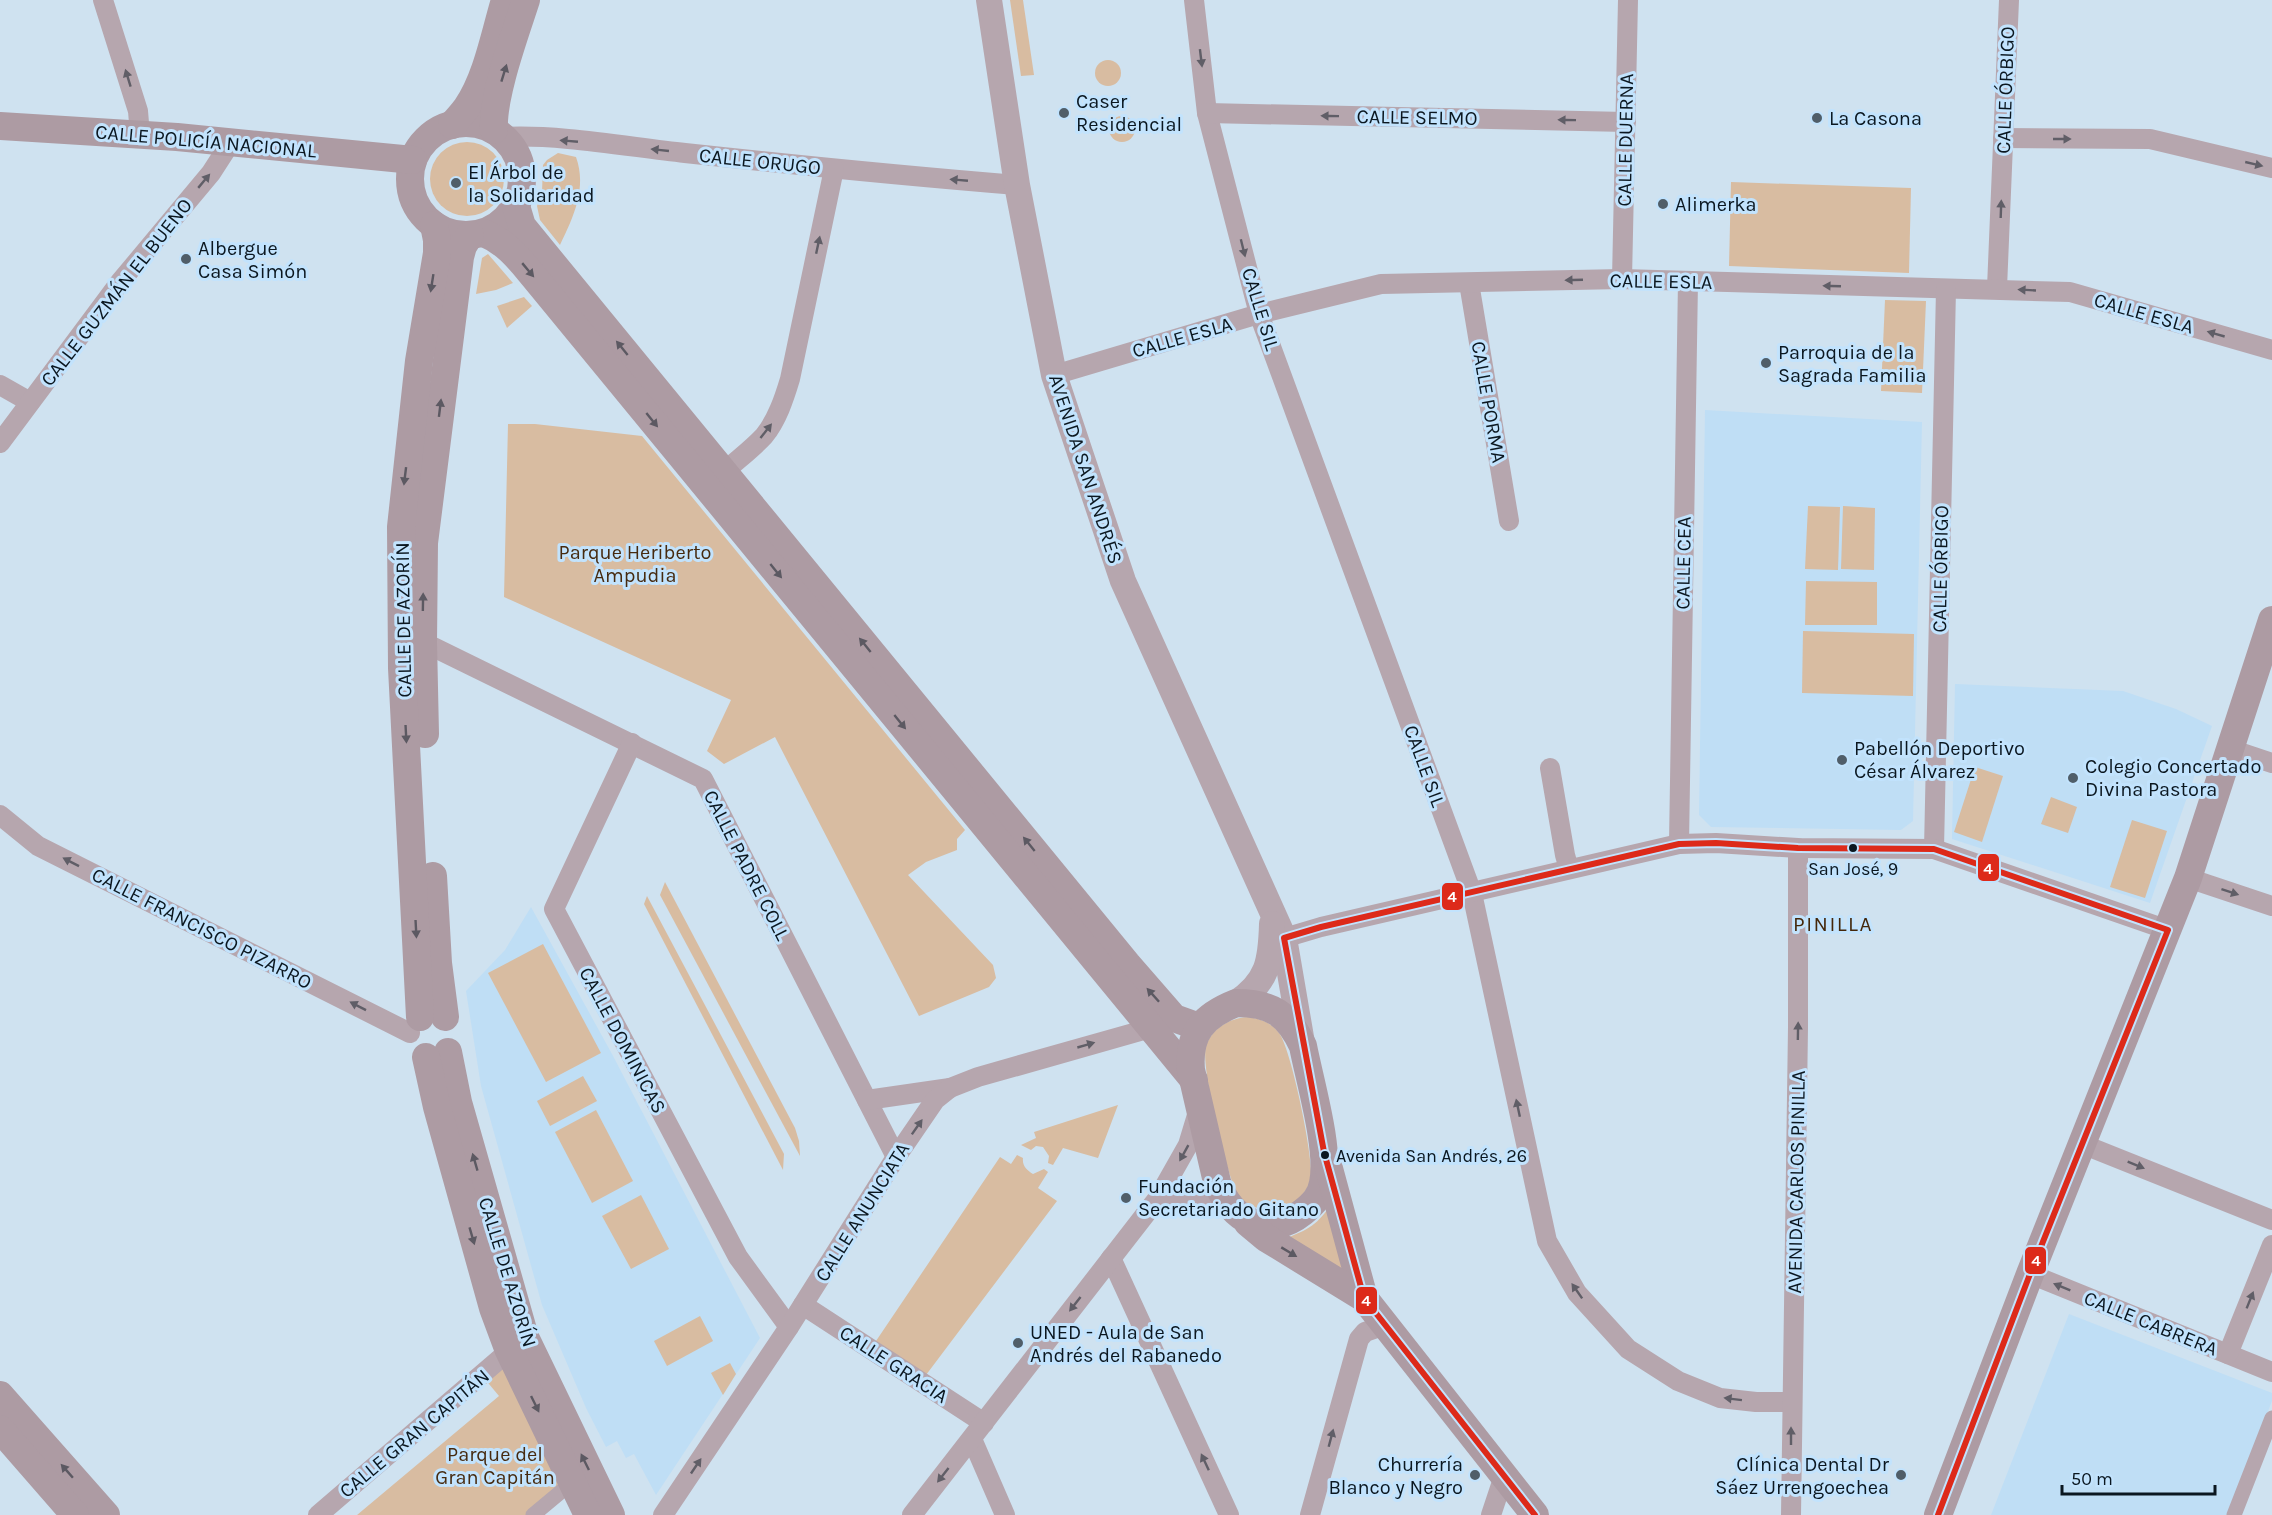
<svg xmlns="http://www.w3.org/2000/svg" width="2272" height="1515" viewBox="0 0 2272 1515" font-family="Karla,sans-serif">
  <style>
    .built { fill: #bfdef5 }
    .green { fill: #d8bca1 }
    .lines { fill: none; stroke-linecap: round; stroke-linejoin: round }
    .pedestrian { stroke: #b6a6ae; stroke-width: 15 }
    .minor { stroke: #b6a6ae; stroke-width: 20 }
    .tertiary { stroke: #b6a6ae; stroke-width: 26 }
    .secondary { stroke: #ad9ba3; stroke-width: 28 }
    .bus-1-casing { stroke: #c2e3fd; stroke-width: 10 }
    .bus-1 { stroke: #dd2a1a; stroke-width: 6 }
    .oneway { fill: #605e67 }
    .oneway2 { fill: #5c5962 }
    .poi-dot { fill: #505e69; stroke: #c2e3fd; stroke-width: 2 }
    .bus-dot { fill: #0b1720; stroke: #c2e3fd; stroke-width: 2 }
    .labels { text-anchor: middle; stroke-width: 6; stroke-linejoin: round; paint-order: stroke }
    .bus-label { font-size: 18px; fill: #0b1720; stroke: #c2e3fd }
    .street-label { font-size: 20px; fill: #0b1720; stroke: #c2e3fd }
    .poi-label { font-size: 20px; fill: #0b1720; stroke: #c2e3fd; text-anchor: start }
    .park-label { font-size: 20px; fill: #462a0f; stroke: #c2e3fd }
    .neighbourhood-label { font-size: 21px; letter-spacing: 1.5px; fill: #44270a; stroke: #c2e3fd }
    .line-badge { stroke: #c2e3fd; stroke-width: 2 }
    .badge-label { font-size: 16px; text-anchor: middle; font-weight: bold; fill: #fff }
  </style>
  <rect width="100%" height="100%" fill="#cfe2f0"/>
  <g class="built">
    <polygon points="1705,410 1922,422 1913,821 1901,830 1711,827 1699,815"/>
    <polygon points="1955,684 2123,691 2176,709 2212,726 2150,903 1952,839"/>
    <polygon points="531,907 612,1054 760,1338 656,1495 634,1454 626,1458 617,1441 606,1447 586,1408 542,1305 481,1086 466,991 505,950"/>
    <polygon points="2069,1314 2272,1393 2272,1401 2228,1515 1991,1515"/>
  </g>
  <g class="green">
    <polygon points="1010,0 1023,0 1034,75 1021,76"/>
    <circle cx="1108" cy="73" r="13"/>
    <circle cx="1122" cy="129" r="13"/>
    <circle cx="467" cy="179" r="37"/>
    <path d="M558,153L576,157C587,188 574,216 560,245L540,220L537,206L542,192L543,165L547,160Z"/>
    <polygon points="1731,182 1911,188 1909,273 1729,266"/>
    <polygon points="488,254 513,283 496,290 476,294 482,258"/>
    <polygon points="524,297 532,306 507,328 497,306"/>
    <polygon points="1885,300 1926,301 1922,393 1881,391"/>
    <polygon points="508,424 535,424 642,436 965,830 957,839 957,850 926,862 908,875 993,965 996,978 989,987 919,1016 775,737 724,764 707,751 731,700 504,597"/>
    <polygon points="1808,506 1840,507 1838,570 1805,569"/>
    <polygon points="1843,506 1875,508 1874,570 1841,569"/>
    <polygon points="1806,581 1877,582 1877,625 1805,625"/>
    <polygon points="1803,631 1914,634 1913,696 1802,693"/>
    <polygon points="1975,767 2003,776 1982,842 1954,832"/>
    <polygon points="2051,797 2077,807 2068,833 2041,824"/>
    <polygon points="2132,820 2167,831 2145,898 2110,887"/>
    <polygon points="665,882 795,1128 799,1141 800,1156 660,895"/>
    <polygon points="647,896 784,1154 783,1170 644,904"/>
    <polygon points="543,944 601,1053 546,1082 488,973"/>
    <path d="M1248,1017C1260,1019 1271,1022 1279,1033C1291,1048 1314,1159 1311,1179C1310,1184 1306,1190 1303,1194C1290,1215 1254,1215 1239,1196C1227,1179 1200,1065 1206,1046C1212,1028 1230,1018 1248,1017Z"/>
    <polygon points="583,1076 597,1101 550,1126 537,1101"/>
    <polygon points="1118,1105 1098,1158 1063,1148 1053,1165 1048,1163 1049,1156 1043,1147 1036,1146 1031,1150 1021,1145 1036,1138 1034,1132"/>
    <polygon points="596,1110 633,1181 592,1203 555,1132"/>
    <path d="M1017,1155L1023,1158C1022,1166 1027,1170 1033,1174L1044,1169L1048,1172L1038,1188L1057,1201L926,1375L876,1341L1000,1157L1011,1164Z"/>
    <polygon points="641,1195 669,1249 631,1269 602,1216"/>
    <path d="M1332,1203L1349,1273L1284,1239C1310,1229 1317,1225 1332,1203Z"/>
    <polygon points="700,1316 713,1341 667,1366 654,1341"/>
    <polygon points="730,1363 736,1374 723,1395 711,1373"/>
    <polygon points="500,1365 508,1376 563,1490 535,1515 357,1515 499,1396 484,1378"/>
  </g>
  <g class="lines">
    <g class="pedestrian">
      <polyline points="533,1515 563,1490"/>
      <polyline points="2234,1515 2272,1418"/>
    </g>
    <g class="minor">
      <polyline points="103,0 138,111 140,135"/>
      <polyline points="1194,0 1207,113 1259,314 1472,893 1547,1241 1577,1293 1628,1349 1678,1381 1720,1398 1756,1402 1792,1402"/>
      <polyline points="1207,113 1626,122"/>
      <path d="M503,137C560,134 628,147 685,153C796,165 906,176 1017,185"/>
      <polyline points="2003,138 2150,139 2272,168"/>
      <polyline points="1622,279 1628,0"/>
      <polyline points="1469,283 1509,521"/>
      <polyline points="1997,288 2009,0"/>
      <polyline points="1054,375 1259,314 1381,284 1622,279 2070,292 2272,350"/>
      <polyline points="0,385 30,402"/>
      <polyline points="0,443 120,282 211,173 231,142"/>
      <path d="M724,472C737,460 752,449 764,436C777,420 784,399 790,379L834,169"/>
      <polyline points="423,642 703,779 896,1157"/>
      <polyline points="632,743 554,909 738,1257 789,1327"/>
      <polyline points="2230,749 2272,763"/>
      <polyline points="1550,768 1565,855 1569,869"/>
      <polyline points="0,815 38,846 410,1033"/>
      <polyline points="1679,844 1688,281"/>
      <polyline points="1934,849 1946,289"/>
      <polyline points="2188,878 2272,906"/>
      <polyline points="1284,938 1321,927 1679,844 1716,843 1798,848 1934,849 2168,930"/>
      <polyline points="867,1100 950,1088"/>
      <polyline points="2082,1144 2272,1220"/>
      <path d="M1158,1198C1181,1189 1208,1200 1230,1208"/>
      <polyline points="1111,1258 1229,1515"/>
      <polyline points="2030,1274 2272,1372"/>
      <polyline points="803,1305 984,1423"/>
      <polyline points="2228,1354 2272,1245"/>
      <polyline points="972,1439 1005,1515"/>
      <polyline points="318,1515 509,1351"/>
      <polyline points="663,1515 789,1327 896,1157 935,1100 950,1088 978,1077 1151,1028"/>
      <polyline points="912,1515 1158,1198 1188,1145 1198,1112"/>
      <polyline points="1310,1515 1359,1339 1365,1332 1385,1325"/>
      <polyline points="1491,1515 1504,1476"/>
      <polyline points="1791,1515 1798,1027 1798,848"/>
    </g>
    <g class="tertiary">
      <polyline points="989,0 1017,185 1054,375 1123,581 1284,938 1302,1043"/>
      <path d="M1236,1003C1268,982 1271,961 1272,924"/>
    </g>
    <g class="secondary">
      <circle cx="466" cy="179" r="56"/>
      <path d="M452,125C457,119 463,113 467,107C487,78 495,33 505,0"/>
      <polyline points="0,126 177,137 413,160"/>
      <path d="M494,130C492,96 515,34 526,0"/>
      <polyline points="516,206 522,226 1127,964 1174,1018 1199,1027"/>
      <path d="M484,233C506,242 519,259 534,277L1194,1080"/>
      <polyline points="425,734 423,642 424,543 460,257 463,246 470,235"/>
      <polyline points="433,876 438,963 445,1017"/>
      <path d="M1236,1003C1272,1003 1288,1014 1303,1046C1310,1082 1330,1149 1323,1183C1321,1196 1313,1204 1303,1212C1267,1241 1231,1220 1217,1182L1191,1070C1188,1033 1203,1016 1236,1003Z"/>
      <polyline points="420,1017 402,668 401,527 419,361 437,253 437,240 434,225"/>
      <polyline points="448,1052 458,1102 525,1337 611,1515"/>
      <polyline points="426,1057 437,1107 493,1308 509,1351 588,1515"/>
      <polyline points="1328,1165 1364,1298 1535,1515"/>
      <polyline points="1248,1223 1266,1238 1364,1298"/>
      <polyline points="0,1395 106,1515"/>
      <polyline points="0,1429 75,1515"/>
      <polyline points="1938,1515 2030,1274 2188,878 2272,620"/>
    </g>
    <g class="bus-1-casing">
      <polyline id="bus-1" points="1535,1515 1364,1298 1324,1152 1284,938 1321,927 1679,844 1716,843 1798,848 1934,849 2168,930 2030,1274 1938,1515"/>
    </g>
    <use href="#bus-1" class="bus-1"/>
  </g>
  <defs><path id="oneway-solid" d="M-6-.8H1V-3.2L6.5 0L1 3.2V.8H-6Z" transform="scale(1.5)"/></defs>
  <g class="oneway">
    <use href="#oneway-solid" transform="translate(1201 58) rotate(83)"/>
    <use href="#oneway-solid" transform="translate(128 78) rotate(-107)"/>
    <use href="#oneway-solid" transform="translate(1330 116) rotate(-179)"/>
    <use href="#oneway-solid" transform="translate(1567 120) rotate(-179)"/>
    <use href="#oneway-solid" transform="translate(2062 139)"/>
    <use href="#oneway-solid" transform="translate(569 141) rotate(-175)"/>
    <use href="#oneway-solid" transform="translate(660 150) rotate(-174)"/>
    <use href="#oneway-solid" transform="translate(2254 164) rotate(13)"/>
    <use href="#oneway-solid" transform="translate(959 180) rotate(-175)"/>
    <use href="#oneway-solid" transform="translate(204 181) rotate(-50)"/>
    <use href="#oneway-solid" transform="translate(2001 209) rotate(-88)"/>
    <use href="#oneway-solid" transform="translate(818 245) rotate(-78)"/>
    <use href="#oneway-solid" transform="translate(1243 248) rotate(76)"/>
    <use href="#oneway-solid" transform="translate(1574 280) rotate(178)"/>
    <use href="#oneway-solid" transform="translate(1832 286) rotate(-178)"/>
    <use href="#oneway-solid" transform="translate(2027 290) rotate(-177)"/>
    <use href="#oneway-solid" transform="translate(2216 334) rotate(-164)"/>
    <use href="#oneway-solid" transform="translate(766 431) rotate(-52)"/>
    <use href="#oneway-solid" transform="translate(71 862) rotate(-153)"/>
    <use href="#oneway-solid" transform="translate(2230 892) rotate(18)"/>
    <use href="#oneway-solid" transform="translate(358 1006) rotate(-153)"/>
    <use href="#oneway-solid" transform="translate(1798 1031) rotate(-89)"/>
    <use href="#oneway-solid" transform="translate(1086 1045) rotate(-16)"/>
    <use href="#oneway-solid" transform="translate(1518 1108) rotate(-102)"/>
    <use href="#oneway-solid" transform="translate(917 1127) rotate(-55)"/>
    <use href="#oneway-solid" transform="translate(1184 1153) rotate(119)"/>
    <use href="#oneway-solid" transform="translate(2136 1165) rotate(22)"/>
    <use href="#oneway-solid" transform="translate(2062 1287) rotate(-158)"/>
    <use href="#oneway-solid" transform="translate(1577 1291) rotate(-125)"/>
    <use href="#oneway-solid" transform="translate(2250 1300) rotate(-68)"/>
    <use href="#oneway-solid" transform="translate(1075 1304) rotate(128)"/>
    <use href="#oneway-solid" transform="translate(1733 1399) rotate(-173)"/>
    <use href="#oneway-solid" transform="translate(1791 1436) rotate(-90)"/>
    <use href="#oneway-solid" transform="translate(1331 1438) rotate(-75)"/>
    <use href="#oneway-solid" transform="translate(1205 1462) rotate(-115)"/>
    <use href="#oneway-solid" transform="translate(696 1466) rotate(-56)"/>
    <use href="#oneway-solid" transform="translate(943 1475) rotate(128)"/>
  </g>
  <g class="oneway2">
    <use href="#oneway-solid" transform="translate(504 73) rotate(-73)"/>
    <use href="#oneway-solid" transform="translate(528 270) rotate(50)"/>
    <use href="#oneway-solid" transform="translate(432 283) rotate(99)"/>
    <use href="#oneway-solid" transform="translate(622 348) rotate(-129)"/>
    <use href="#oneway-solid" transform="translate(440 408) rotate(-83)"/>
    <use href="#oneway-solid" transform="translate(652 420) rotate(51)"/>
    <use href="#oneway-solid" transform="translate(405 476) rotate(97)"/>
    <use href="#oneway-solid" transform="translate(776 571) rotate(51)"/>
    <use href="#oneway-solid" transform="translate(423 602) rotate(-89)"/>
    <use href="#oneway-solid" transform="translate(865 645) rotate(-129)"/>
    <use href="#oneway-solid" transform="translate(900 722) rotate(51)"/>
    <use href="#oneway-solid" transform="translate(406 734) rotate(87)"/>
    <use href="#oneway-solid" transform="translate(1029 844) rotate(-129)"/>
    <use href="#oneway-solid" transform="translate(416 929) rotate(87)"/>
    <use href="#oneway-solid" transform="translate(1153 995) rotate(-132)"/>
    <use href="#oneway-solid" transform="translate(475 1162) rotate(-106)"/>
    <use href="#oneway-solid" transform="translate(472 1236) rotate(74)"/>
    <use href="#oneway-solid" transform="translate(1289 1252) rotate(31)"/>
    <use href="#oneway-solid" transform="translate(535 1404) rotate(64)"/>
    <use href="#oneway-solid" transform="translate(585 1462) rotate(-116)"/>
    <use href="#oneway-solid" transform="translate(67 1471) rotate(-131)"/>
  </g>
  <g class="poi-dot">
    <circle cx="1064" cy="113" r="6"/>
    <circle cx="1817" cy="118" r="6"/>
    <circle cx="456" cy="183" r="6"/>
    <circle cx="1663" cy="204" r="6"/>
    <circle cx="186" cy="259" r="6"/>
    <circle cx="1766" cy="363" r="6"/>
    <circle cx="1842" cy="760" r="6"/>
    <circle cx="2073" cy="778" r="6"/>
    <circle cx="1126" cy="1198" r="6"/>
    <circle cx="1018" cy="1343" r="6"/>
    <circle cx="1475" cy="1475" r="6"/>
    <circle cx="1901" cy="1475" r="6"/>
  </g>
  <g class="bus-dot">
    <circle cx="1853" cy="848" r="5"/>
    <circle cx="1325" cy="1155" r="5"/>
  </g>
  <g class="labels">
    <g class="bus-label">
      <text x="1853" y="875">San José, 9</text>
      <text x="1336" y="1162" text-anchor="start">Avenida San Andrés, 26</text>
    </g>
    <g class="street-label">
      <text transform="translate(2005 90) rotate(-88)" y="7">CALLE ÓRBIGO</text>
      <text transform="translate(1417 117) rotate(1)" y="7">CALLE SELMO</text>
      <text transform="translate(1625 140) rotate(-89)" y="7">CALLE DUERNA</text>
      <text transform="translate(206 141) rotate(5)" y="7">CALLE POLICÍA NACIONAL</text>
      <text transform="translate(760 161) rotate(6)" y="7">CALLE ORUGO</text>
      <text transform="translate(1661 281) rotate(1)" y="7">CALLE ESLA</text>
      <text transform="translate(116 292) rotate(-52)" y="7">CALLE GUZMÁN EL BUENO</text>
      <text transform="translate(1261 309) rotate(73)" y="7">CALLE SIL</text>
      <text transform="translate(2144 313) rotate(16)" y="7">CALLE ESLA</text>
      <text transform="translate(1182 337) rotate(-16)" y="7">CALLE ESLA</text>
      <text transform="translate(1489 402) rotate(80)" y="7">CALLE PORMA</text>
      <text transform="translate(1086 469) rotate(72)" y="7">AVENIDA SAN ANDRÉS</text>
      <text transform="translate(1683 563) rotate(-89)" y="7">CALLE CEA</text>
      <text transform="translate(1940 569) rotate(-89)" y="7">CALLE ÓRBIGO</text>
      <text transform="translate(403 620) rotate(-91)" y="7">CALLE DE AZORÍN</text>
      <text transform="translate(1425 766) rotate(70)" y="7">CALLE SIL</text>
      <text transform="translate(747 865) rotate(63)" y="7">CALLE PADRE COLL</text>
      <text transform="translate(202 928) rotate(27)" y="7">CALLE FRANCISCO PIZARRO</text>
      <text transform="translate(623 1040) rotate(62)" y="7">CALLE DOMINICAS</text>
      <text transform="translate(1796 1182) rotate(-89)" y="7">AVENIDA CARLOS PINILLA</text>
      <text transform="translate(862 1212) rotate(-58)" y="7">CALLE ANUNCIATA</text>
      <text transform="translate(508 1272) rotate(73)" y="7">CALLE DE AZORÍN</text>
      <text transform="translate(2151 1323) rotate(22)" y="7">CALLE CABRERA</text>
      <text transform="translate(894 1364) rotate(33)" y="7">CALLE GRACIA</text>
      <text transform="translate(414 1433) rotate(-40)" y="7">CALLE GRAN CAPITÁN</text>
    </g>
    <g class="poi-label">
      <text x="1076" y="108">Caser<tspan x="1076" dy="23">Residencial</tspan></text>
      <text x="1829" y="125">La Casona</text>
      <text x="468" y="179">El Árbol de<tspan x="468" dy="23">la Solidaridad</tspan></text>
      <text x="1675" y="211">Alimerka</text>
      <text x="198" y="255">Albergue<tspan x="198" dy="23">Casa Simón</tspan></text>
      <text x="1778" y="359">Parroquia de la<tspan x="1778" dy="23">Sagrada Familia</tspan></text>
      <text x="1854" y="755">Pabellón Deportivo<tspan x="1854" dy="23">César Álvarez</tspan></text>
      <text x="2085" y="773">Colegio Concertado<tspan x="2085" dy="23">Divina Pastora</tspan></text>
      <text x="1138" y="1193">Fundación<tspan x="1138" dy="23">Secretariado Gitano</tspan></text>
      <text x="1030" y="1339">UNED - Aula de San<tspan x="1030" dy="23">Andrés del Rabanedo</tspan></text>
      <text x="1463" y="1471" text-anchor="end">Churrería<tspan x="1463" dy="23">Blanco y Negro</tspan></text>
      <text x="1889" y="1471" text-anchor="end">Clínica Dental Dr<tspan x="1889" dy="23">Sáez Urrengoechea</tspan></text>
    </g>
    <g class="park-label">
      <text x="635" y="559">Parque Heriberto<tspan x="635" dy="23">Ampudia</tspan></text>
      <text x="495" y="1461">Parque del<tspan x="495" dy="23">Gran Capitán</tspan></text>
    </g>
    <g class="neighbourhood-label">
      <text x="1833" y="931">PINILLA</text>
    </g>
  </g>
  <g class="line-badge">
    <rect x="1977" y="853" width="23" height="29" rx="6" fill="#dd2a1a"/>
    <rect x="1441" y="882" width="23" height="29" rx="6" fill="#dd2a1a"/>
    <rect x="2024" y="1246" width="23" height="29" rx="6" fill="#dd2a1a"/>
    <rect x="1355" y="1286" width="23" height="29" rx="6" fill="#dd2a1a"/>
  </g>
  <g class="badge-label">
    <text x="1988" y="874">4</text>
    <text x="1452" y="902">4</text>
    <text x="2036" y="1266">4</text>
    <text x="1366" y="1306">4</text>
  </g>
  <path d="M2062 1485v9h153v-9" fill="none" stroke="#0b1720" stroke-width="3"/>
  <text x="2071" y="1485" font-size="18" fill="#0b1720" stroke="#c2e3fd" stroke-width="4.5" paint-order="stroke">50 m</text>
</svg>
